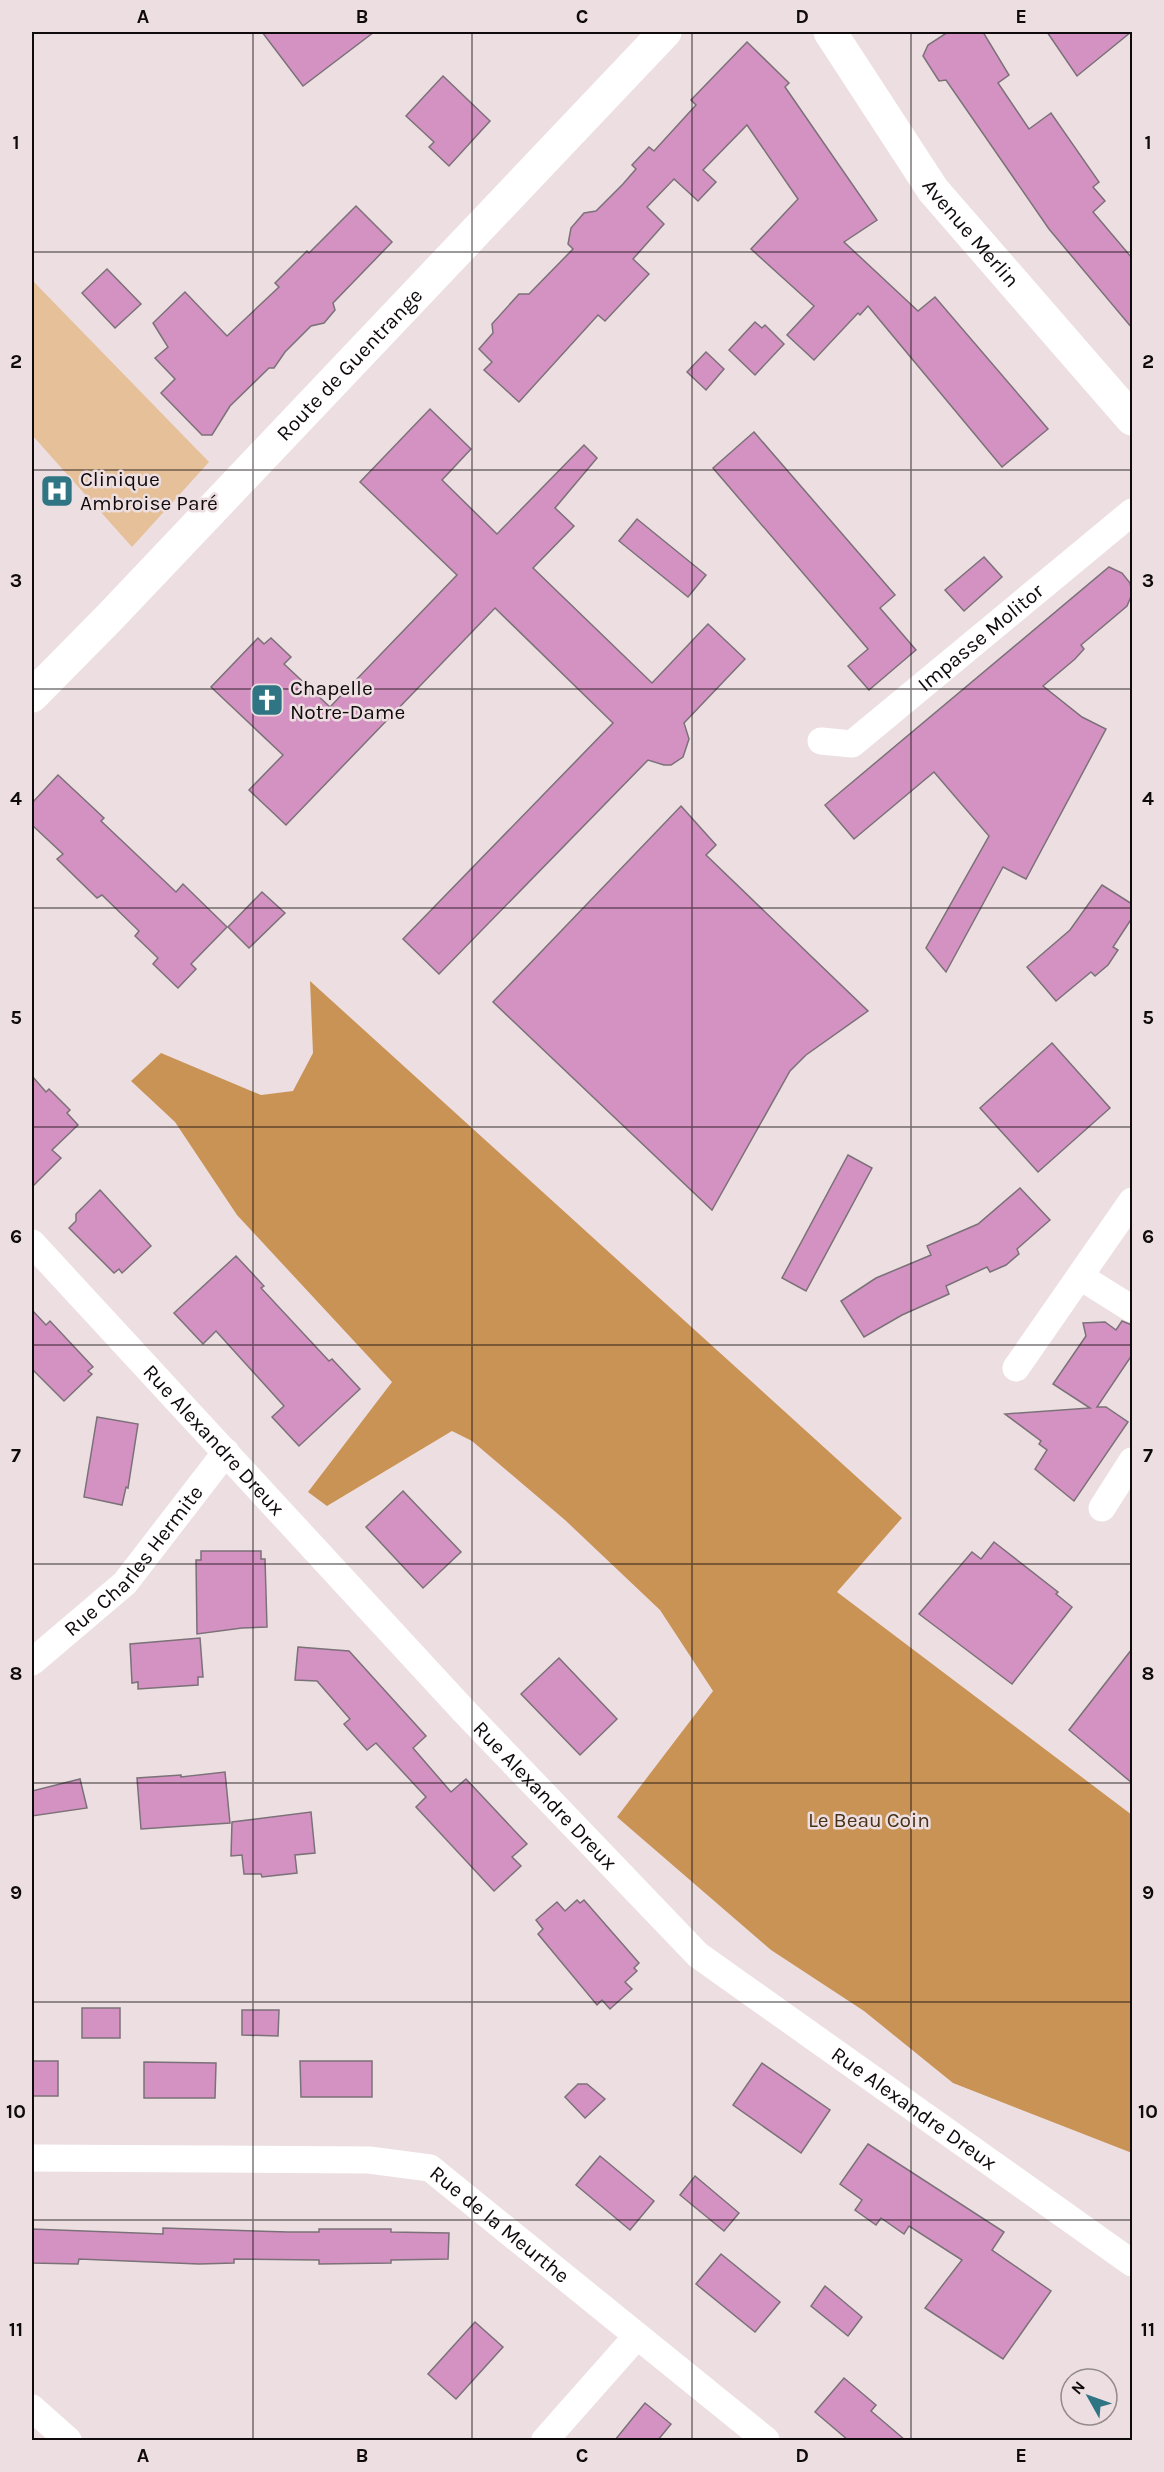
<svg xmlns="http://www.w3.org/2000/svg" width="1164" height="2472" viewBox="0 0 1164 2472" font-family="Karla,sans-serif">
  <style>
    .green { fill: #e5c099 }
    .forest { fill: #c99356 }
    .building { fill: #d492c3; stroke: #7b7178; stroke-width: 1.5 }
    .lines { fill: none; stroke-linecap: round; stroke-linejoin: round }
    .street { stroke: #fff; stroke-width: 27 }
    .secondary { stroke: #fff; stroke-width: 33 }
    .grid { fill: none; stroke: #0f0a0b; stroke-width: 1.5; stroke-opacity: 0.55 }
    .labels { text-anchor: middle; stroke-width: 5; stroke-linejoin: round; paint-order: stroke }
    .street-label { font-size: 21px; fill: #0f0a0b; stroke: #eddfe1 }
    .poi-label { font-size: 21px; fill: #0f0a0b; stroke: #eddfe1; text-anchor: start }
    .park-label { font-size: 21px; fill: #483116; stroke: #eddfe1 }
    .neatline { fill: none; stroke: #0f0a0b; stroke-width: 2 }
    .grid-label { font-size: 20px; text-anchor: middle; font-weight: bold; fill: #0f0a0b }
  </style>
  <rect width="100%" height="100%" fill="#eddfe1"/>
  <polygon class="green" points="32,280 209,462 132,547 32,435"/>
  <polygon class="forest" points="310,981 902,1518 837,1592 1132,1815 1132,2153 953,2083 864,2011 771,1950 617,1817 713,1691 660,1610 565,1520 472,1441 452,1431 327,1506 308,1492 392,1382 237,1215 175,1122 131,1081 161,1053 261,1095 293,1091 313,1053"/>
  <g class="building">
    <polygon points="262,32 374,32 303,86"/>
    <polygon points="948,32 983,32 1009,75 998,83 1029,129 1051,113 1099,182 1093,187 1105,201 1093,212 1132,258 1132,328 1049,229 946,80 939,81 923,56 928,45"/>
    <polygon points="1047,32 1131,32 1077,76"/>
    <polygon points="747,42 789,83 785,87 877,220 844,242 918,311 935,297 1048,429 1002,467 868,306 860,315 858,313 814,360 787,335 814,306 751,249 798,199 747,125 703,170 716,182 698,201 674,179 647,207 664,224 633,259 649,274 605,321 598,315 519,402 484,370 492,362 479,349 493,333 492,324 519,294 529,294 573,249 568,244 571,228 584,213 596,211 623,184 636,169 632,165 649,147 654,151 696,105 691,100"/>
    <polygon points="443,76 490,121 449,166 429,147 434,142 406,116"/>
    <polygon points="356,206 392,242 333,303 335,310 324,323 311,326 285,352 274,368 269,368 230,406 212,435 202,435 161,393 175,379 155,358 168,347 153,323 185,292 227,336 279,287 275,283 307,251 309,253"/>
    <polygon points="107,269 141,304 115,328 82,293"/>
    <polygon points="755,322 762,328 765,325 784,344 755,375 729,350"/>
    <polygon points="706,352 724,369 706,390 687,372"/>
    <polygon points="430,409 471,449 442,480 497,534 584,445 597,458 555,508 574,526 533,568 652,683 708,624 745,659 684,723 689,739 683,757 671,765 664,765 648,760 439,974 403,939 613,723 495,608 286,825 249,790 283,755 211,687 258,638 264,644 271,638 291,657 284,664 330,707 457,575 360,482"/>
    <polygon points="754,432 895,595 880,608 916,650 869,690 848,666 868,649 713,468"/>
    <polygon points="637,519 706,575 688,597 619,541"/>
    <polygon points="984,557 1002,577 964,611 945,590"/>
    <polygon points="1109,567 1122,573 1130,583 1132,594 1127,606 1081,645 1084,649 1075,659 1043,686 1082,717 1106,729 1026,879 1003,867 946,972 926,948 989,836 934,772 854,839 825,805"/>
    <polygon points="58,775 104,818 101,821 176,892 183,884 227,927 191,964 196,969 178,988 153,964 158,958 135,936 139,931 102,895 97,898 57,859 63,854 32,825 32,803"/>
    <polygon points="681,806 716,845 706,855 868,1011 806,1055 790,1071 712,1210 493,1002"/>
    <polygon points="1102,885 1132,904 1132,918 1113,947 1118,950 1108,965 1095,976 1091,972 1056,1001 1027,967 1070,930"/>
    <polygon points="262,892 285,913 249,948 228,927"/>
    <polygon points="1052,1043 1110,1108 1038,1172 980,1108"/>
    <polygon points="32,1076 46,1092 49,1089 70,1110 67,1113 78,1125 52,1150 61,1158 32,1187"/>
    <polygon points="848,1155 872,1168 806,1291 782,1278"/>
    <polygon points="1020,1188 1050,1220 1017,1249 1019,1254 1006,1265 990,1272 987,1267 946,1286 949,1294 902,1315 864,1337 841,1301 876,1278 931,1255 927,1246 978,1224"/>
    <polygon points="100,1190 151,1246 122,1273 119,1269 114,1273 69,1228 76,1221 76,1214"/>
    <polygon points="236,1256 264,1286 261,1288 329,1361 332,1359 360,1389 299,1446 272,1417 284,1406 216,1331 203,1344 174,1313"/>
    <polygon points="32,1310 46,1325 50,1321 93,1367 88,1371 92,1374 64,1401 32,1369"/>
    <polygon points="1122,1321 1132,1325 1132,1355 1097,1407 1106,1407 1128,1422 1074,1501 1035,1469 1047,1450 1039,1444 1041,1441 1005,1414 1090,1408 1053,1384 1086,1336 1083,1323 1105,1322 1116,1330"/>
    <polygon points="97,1417 138,1424 128,1488 126,1487 122,1505 84,1497"/>
    <polygon points="403,1491 461,1552 423,1588 366,1527"/>
    <polygon points="994,1542 1058,1592 1056,1594 1072,1607 1012,1684 919,1614 972,1552 981,1559"/>
    <polygon points="201,1551 261,1551 261,1559 265,1559 267,1627 242,1628 197,1634 196,1560 201,1560"/>
    <polygon points="200,1638 203,1677 198,1677 198,1685 138,1689 138,1682 132,1683 130,1644"/>
    <polygon points="298,1647 349,1651 426,1736 413,1748 451,1792 466,1779 527,1844 512,1857 521,1866 494,1891 416,1807 426,1797 376,1743 367,1750 344,1724 350,1719 317,1681 295,1680"/>
    <polygon points="1132,1649 1132,1783 1069,1730"/>
    <polygon points="559,1658 617,1719 580,1755 521,1694"/>
    <polygon points="225,1772 230,1823 141,1829 137,1778 181,1775 181,1777"/>
    <polygon points="80,1779 87,1808 32,1816 32,1791"/>
    <polygon points="311,1812 315,1853 295,1855 297,1873 262,1877 261,1874 244,1874 242,1855 231,1856 232,1822"/>
    <polygon points="577,1900 580,1903 584,1900 639,1963 634,1968 637,1971 625,1982 632,1989 610,2009 602,2000 597,2005 538,1934 543,1929 536,1920 557,1902 565,1911"/>
    <rect x="82" y="2008" width="38" height="30"/>
    <polygon points="242,2010 279,2010 278,2036 242,2035"/>
    <rect x="32" y="2061" width="26" height="35"/>
    <polygon points="300,2061 372,2061 372,2097 301,2097"/>
    <polygon points="144,2062 216,2063 215,2098 144,2098"/>
    <polygon points="762,2063 830,2110 801,2153 733,2105"/>
    <polygon points="578,2084 587,2084 605,2099 585,2118 565,2097"/>
    <polygon points="868,2144 1004,2232 992,2250 1051,2291 1003,2359 925,2308 962,2260 909,2226 904,2234 881,2218 876,2225 855,2210 862,2200 840,2184"/>
    <polygon points="600,2156 654,2201 630,2230 576,2185"/>
    <polygon points="695,2176 739,2213 724,2231 680,2195"/>
    <polygon points="163,2228 288,2232 319,2232 319,2229 391,2229 391,2232 449,2233 448,2259 391,2260 391,2263 319,2264 319,2260 234,2259 234,2263 199,2264 79,2259 78,2264 32,2263 32,2229 163,2234"/>
    <polygon points="721,2254 780,2302 755,2332 696,2284"/>
    <polygon points="825,2286 862,2317 848,2336 811,2306"/>
    <polygon points="475,2322 503,2347 456,2399 428,2374"/>
    <polygon points="844,2378 876,2405 871,2411 905,2440 848,2440 815,2412"/>
    <polygon points="645,2403 671,2424 658,2440 615,2440"/>
  </g>
  <g class="lines">
    <g class="street">
      <path id="s1" d="M821,741L852,744L1132,512"/>
      <path id="s2" d="M32,1243L464,1711L698,1955L1132,2263"/>
      <polyline points="1081,1277 1132,1309"/>
      <polyline points="1016,1368 1132,1201"/>
      <polyline points="1102,1508 1132,1461"/>
      <path id="s3" d="M32,1662L125,1583L226,1452"/>
      <path id="s4" d="M32,2158L369,2160L430,2168L766,2440"/>
      <polyline points="32,2408 68,2440"/>
      <polyline points="545,2440 637,2336"/>
    </g>
    <g class="secondary">
      <path id="s5" d="M830,32L933,190L1132,419"/>
      <path id="s6" d="M32,696L109,618L665,32"/>
    </g>
  </g>
  <path class="grid" d="M253,32V2440M472,32V2440M692,32V2440M911,32V2440M32,252H1132M32,470H1132M32,689H1132M32,908H1132M32,1127H1132M32,1345H1132M32,1564H1132M32,1783H1132M32,2002H1132M32,2220H1132"/>
  <defs>
    <g id="hospital-square" transform="scale(1.725)"><rect x="-9" y="-9" width="18" height="18" rx="4" fill="#307584" stroke="#eddfe1"/><path d="M-5-5h3v3.5h4V-5h3V5h-3V1.5h-4V5h-3Z" fill="#fff"/></g>
    <g id="church-square" transform="scale(1.725)"><rect x="-9" y="-9" width="18" height="18" rx="4" fill="#307584" stroke="#eddfe1"/><path d="M-1.2-6h2.4v3.5h3.3v2.4h-3.3V6h-2.4V-.1h-3.3v-2.4h3.3Z" fill="#fff"/></g>
  </defs>
  <g fill-rule="evenodd">
    <use href="#hospital-square" x="57" y="491"/>
    <use href="#church-square" x="267" y="700"/>
  </g>
  <g class="labels">
    <g class="street-label">
      <text dy="7" stroke="none"><textPath href="#s5" startOffset="246">Avenue Merlin</textPath></text>
      <text dy="7" stroke="none"><textPath href="#s6" startOffset="459">Route de Guentrange</textPath></text>
      <text dy="7" stroke="none"><textPath href="#s1" startOffset="198">Impasse Molitor</textPath></text>
      <text dy="7" stroke="none"><textPath href="#s2" startOffset="268">Rue Alexandre Dreux</textPath></text>
      <text dy="7" stroke="none"><textPath href="#s3" startOffset="144">Rue Charles Hermite</textPath></text>
      <text dy="7" stroke="none"><textPath href="#s2" startOffset="754">Rue Alexandre Dreux</textPath></text>
      <text dy="7" stroke="none"><textPath href="#s2" startOffset="1240">Rue Alexandre Dreux</textPath></text>
      <text dy="7" stroke="none"><textPath href="#s4" startOffset="488">Rue de la Meurthe</textPath></text>
    </g>
    <g class="poi-label">
      <text x="80" y="486">Clinique<tspan x="80" dy="24">Ambroise Paré</tspan></text>
      <text x="290" y="695">Chapelle<tspan x="290" dy="24">Notre-Dame</tspan></text>
    </g>
    <g class="park-label">
      <text x="869" y="1827">Le Beau Coin</text>
    </g>
  </g>
  <rect width="1164" height="2472" fill="none" stroke="#eddfe1" stroke-width="66"/>
  <g transform="translate(1089 2397) rotate(310)"><circle r="28" fill="#eddfe1" stroke="#948a8b" stroke-width="1.5"/>
  <path d="M0-4.5L10 22L0 15L-10 22Z" fill="#307584"/>
  <text y="-9" font-size="16" font-weight="bold" text-anchor="middle" fill="#0f0a0b">N</text>
  </g>
  <rect x="33" y="33" width="1098" height="2406" class="neatline"/>
  <g class="grid-label">
    <text x="143" y="23">A</text>
    <text x="362" y="23">B</text>
    <text x="582" y="23">C</text>
    <text x="802" y="23">D</text>
    <text x="1021" y="23">E</text>
    <text x="16" y="149">1</text>
    <text x="1148" y="149">1</text>
    <text x="16" y="368">2</text>
    <text x="1148" y="368">2</text>
    <text x="16" y="587">3</text>
    <text x="1148" y="587">3</text>
    <text x="16" y="805">4</text>
    <text x="1148" y="805">4</text>
    <text x="16" y="1024">5</text>
    <text x="1148" y="1024">5</text>
    <text x="16" y="1243">6</text>
    <text x="1148" y="1243">6</text>
    <text x="16" y="1462">7</text>
    <text x="1148" y="1462">7</text>
    <text x="16" y="1680">8</text>
    <text x="1148" y="1680">8</text>
    <text x="16" y="1899">9</text>
    <text x="1148" y="1899">9</text>
    <text x="16" y="2118">10</text>
    <text x="1148" y="2118">10</text>
    <text x="16" y="2336">11</text>
    <text x="1148" y="2336">11</text>
    <text x="143" y="2462">A</text>
    <text x="362" y="2462">B</text>
    <text x="582" y="2462">C</text>
    <text x="802" y="2462">D</text>
    <text x="1021" y="2462">E</text>
  </g>
</svg>
